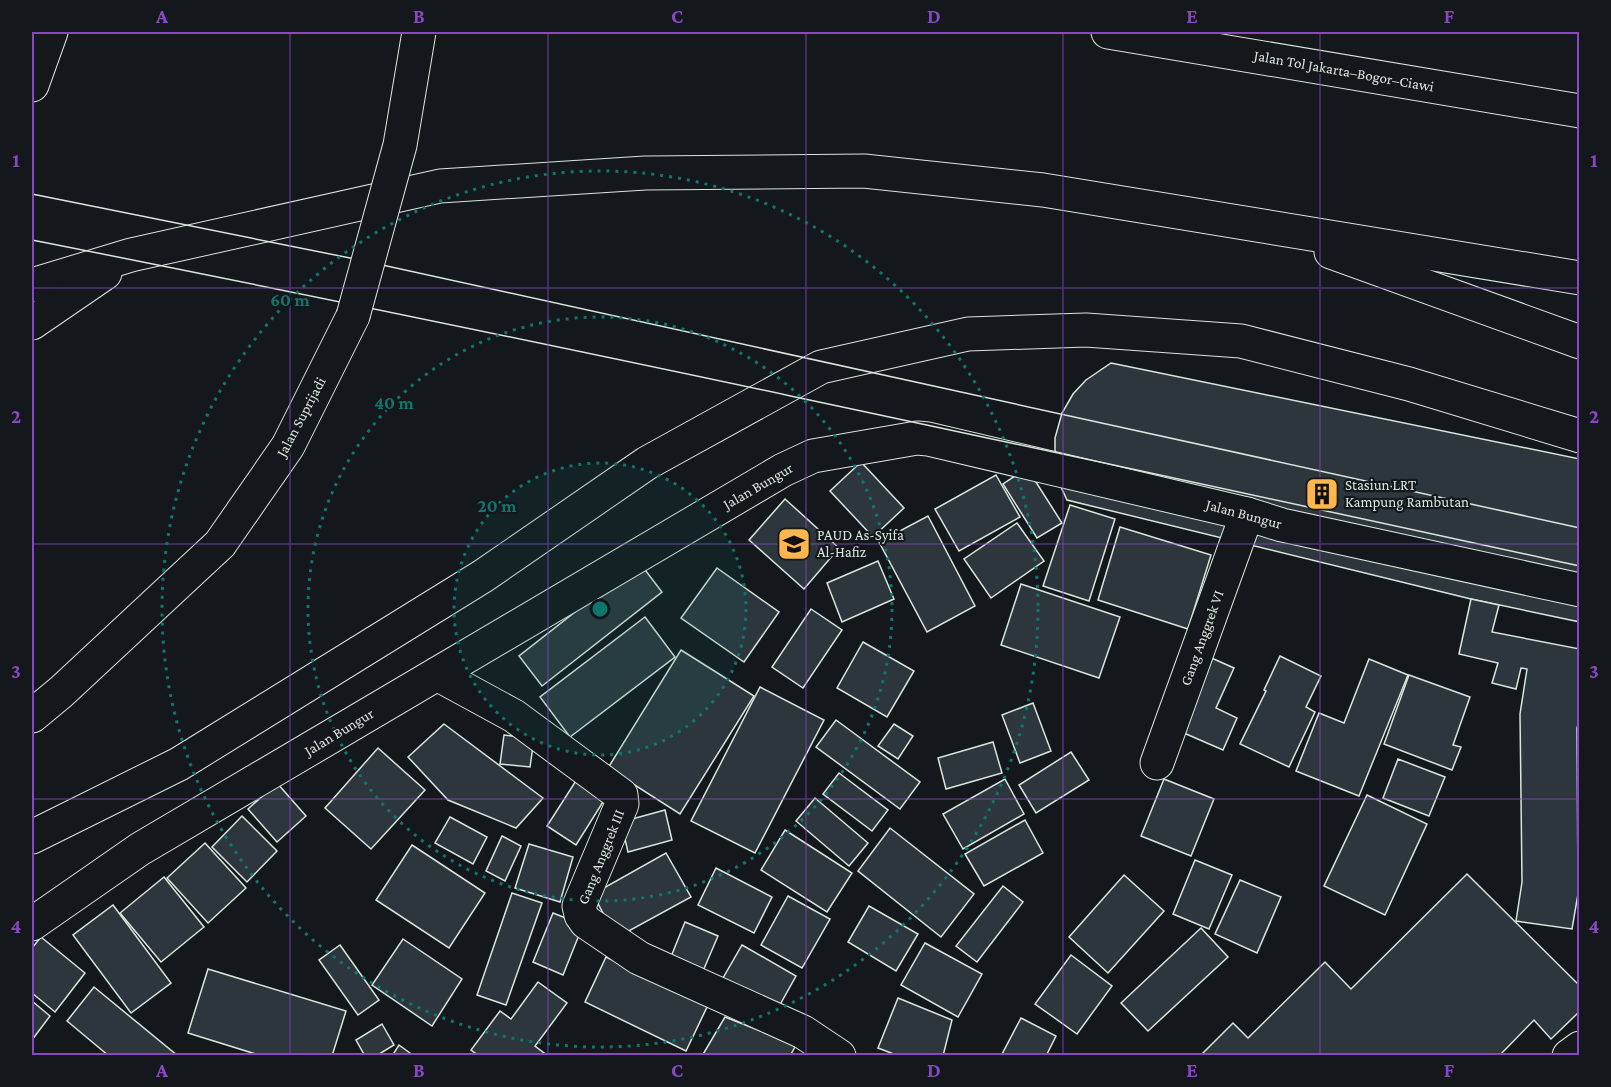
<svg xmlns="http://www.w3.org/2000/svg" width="1611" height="1087" viewBox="0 0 1611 1087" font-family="'Crimson Pro',serif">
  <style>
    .building { fill: #2c363c; stroke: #d8e6dc; stroke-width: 1.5 }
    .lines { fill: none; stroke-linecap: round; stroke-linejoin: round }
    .minor-casing { stroke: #d8e6dc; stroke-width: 35 }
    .major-casing { stroke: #d8e6dc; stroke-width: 35 }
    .highway-casing { stroke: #d8e6dc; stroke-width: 35 }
    .minor { stroke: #14181c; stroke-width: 33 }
    .major { stroke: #14181c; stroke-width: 33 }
    .highway { stroke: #14181c; stroke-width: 33 }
    .tram { stroke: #d8e6dc; stroke-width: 1.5 }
    .major-bridge-casing { stroke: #d8e6dc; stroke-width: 35; stroke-linecap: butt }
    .major-bridge { stroke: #14181c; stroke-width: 33 }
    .grid { fill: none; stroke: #8948c3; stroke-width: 1.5; stroke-opacity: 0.55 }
    .ring { fill: none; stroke: #0f766e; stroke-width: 3; stroke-dasharray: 3 6 }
    .labels { text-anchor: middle; stroke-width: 4.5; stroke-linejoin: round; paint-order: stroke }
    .street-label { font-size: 15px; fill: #d8e6dc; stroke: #14181c }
    .poi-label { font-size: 15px; fill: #d8e6dc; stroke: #14181c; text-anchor: start }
    .centre { fill: #0f766e; stroke: #14181c; stroke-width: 3 }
    .ring-label { font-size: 18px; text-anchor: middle; font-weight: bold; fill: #0f766e; stroke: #14181c; stroke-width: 4.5; stroke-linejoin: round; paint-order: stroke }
    .neatline { fill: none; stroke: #8948c3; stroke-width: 2 }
    .grid-label { font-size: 20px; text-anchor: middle; font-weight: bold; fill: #8948c3 }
  </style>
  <rect width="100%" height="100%" fill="#14181c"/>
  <g class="building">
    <polygon points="1111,363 1580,459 1580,622 1471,599 1067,500 1061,487 1055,461 1055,438 1062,413 1073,394 1086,380"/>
    <polygon points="861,462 904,508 873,537 830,491"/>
    <polygon points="1027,468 1062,523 1037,538 1003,484"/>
    <polygon points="996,475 1020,517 959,551 935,509"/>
    <polygon points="785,499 839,548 804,589 749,540"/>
    <polygon points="1070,505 1115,519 1089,601 1043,586"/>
    <polygon points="928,516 975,606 927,632 879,542"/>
    <polygon points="1017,523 1044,561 991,598 964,559"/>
    <polygon points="1120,527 1211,555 1188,629 1098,600"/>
    <polygon points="878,561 894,599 842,622 827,583"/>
    <polygon points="639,562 662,592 542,686 519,656"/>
    <polygon points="717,568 779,612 744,662 681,618"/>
    <polygon points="1021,584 1120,617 1099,678 1001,645"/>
    <polygon points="1471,599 1499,605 1492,632 1580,649 1580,717 1577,728 1578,894 1572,929 1516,921 1522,882 1520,714 1527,669 1521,668 1516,689 1492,683 1498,663 1459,654"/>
    <polygon points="811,609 842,630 803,688 772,667"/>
    <polygon points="645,617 675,657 570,737 540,697"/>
    <polygon points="863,642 914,671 887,717 837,688"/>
    <polygon points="681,650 754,696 680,814 608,768"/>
    <polygon points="1207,656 1234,668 1216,708 1237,718 1223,750 1177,730"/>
    <polygon points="1280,656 1321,676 1306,707 1315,712 1289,767 1240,744 1266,691 1264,690"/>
    <polygon points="1369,659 1408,675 1359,796 1296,771 1319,713 1344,723"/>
    <polygon points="1409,675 1470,697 1453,745 1461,747 1452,770 1384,744"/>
    <polygon points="760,687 824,720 755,853 691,821"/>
    <polygon points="1033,703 1051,751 1020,763 1002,715"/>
    <polygon points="836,720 920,782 900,809 816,747"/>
    <polygon points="444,724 543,798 516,828 448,800 408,757"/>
    <polygon points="894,724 913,736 898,759 878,746"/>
    <polygon points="504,735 534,739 530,767 500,764"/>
    <polygon points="993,742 1002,773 946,789 938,758"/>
    <polygon points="378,748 425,790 371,849 325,808"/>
    <polygon points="1071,752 1089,780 1036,813 1019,785"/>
    <polygon points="1398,759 1445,777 1429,816 1383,798"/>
    <polygon points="839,773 888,810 872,831 823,794"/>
    <polygon points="579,776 608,794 576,845 547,826"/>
    <polygon points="1005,779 1024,814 963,849 943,814"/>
    <polygon points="1164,779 1214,799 1191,856 1141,836"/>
    <polygon points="277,783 306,816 277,842 248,809"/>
    <polygon points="1367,795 1427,824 1385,915 1324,886"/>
    <polygon points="815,798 868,843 849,866 796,821"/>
    <polygon points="665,810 672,840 628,852 621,822"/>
    <polygon points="242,816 277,851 247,882 212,847"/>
    <polygon points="450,817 487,837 473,864 435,843"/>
    <polygon points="1025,820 1043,853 984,886 965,854"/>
    <polygon points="890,828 974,894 941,937 858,871"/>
    <polygon points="785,830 852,873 827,912 761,870"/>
    <polygon points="502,836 521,846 505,881 486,871"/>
    <polygon points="205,843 246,888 208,923 167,878"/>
    <polygon points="529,844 573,857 560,902 515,888"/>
    <polygon points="412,845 485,893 449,948 376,900"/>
    <polygon points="666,853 691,897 616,938 593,894"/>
    <polygon points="1195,860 1232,875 1209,929 1173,914"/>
    <polygon points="716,868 772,897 754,933 698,905"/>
    <polygon points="1467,874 1580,986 1580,1011 1551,1039 1534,1020 1499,1056 1200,1056 1233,1023 1248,1038 1325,962 1351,989"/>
    <polygon points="1124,875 1164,911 1108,973 1069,937"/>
    <polygon points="164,877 204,927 161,962 120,913"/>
    <polygon points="1240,880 1281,897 1257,953 1215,934"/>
    <polygon points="1003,886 1023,902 977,962 956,946"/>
    <polygon points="512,893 542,903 506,1005 477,995"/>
    <polygon points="788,896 830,919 802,968 761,945"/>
    <polygon points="113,905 171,983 131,1013 73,935"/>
    <polygon points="869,906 918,934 896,971 848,942"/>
    <polygon points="553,913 583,925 563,975 533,962"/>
    <polygon points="685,922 718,936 700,978 668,964"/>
    <polygon points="1201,928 1228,957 1148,1031 1121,1003"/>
    <polygon points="41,937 85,973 55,1012 32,993 32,948"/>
    <polygon points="403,939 462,979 432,1026 372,985"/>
    <polygon points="925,943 982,974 958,1017 901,985"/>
    <polygon points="340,945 379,1000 358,1015 319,960"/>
    <polygon points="742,945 796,976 777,1010 723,978"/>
    <polygon points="1071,955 1112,986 1077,1034 1035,1004"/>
    <polygon points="606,957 708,1005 686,1051 585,1002"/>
    <polygon points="208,969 346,1011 332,1056 262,1056 188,1033"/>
    <polygon points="538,982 567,1003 535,1046 548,1056 479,1056 471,1050 500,1011 511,1019"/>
    <polygon points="94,987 178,1056 109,1056 67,1021"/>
    <polygon points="898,998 952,1020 943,1056 899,1056 878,1048"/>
    <polygon points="32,1001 50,1016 32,1040"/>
    <polygon points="725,1017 796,1045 790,1056 702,1056"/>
    <polygon points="1021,1018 1056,1036 1046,1056 1001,1056"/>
    <polygon points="382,1024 394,1045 376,1056 365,1056 356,1040"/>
    <polygon points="399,1045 414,1056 392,1056"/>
  </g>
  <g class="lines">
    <g class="minor-casing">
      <g id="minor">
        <polyline points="437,674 514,716 621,795 622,804 579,906 581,915 586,922 639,958 803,1032 839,1056"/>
        <polyline points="1157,763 1247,514"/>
        <polyline points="32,924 140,849 783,470 813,456 917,438 928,439 1247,514 1282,525 1580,590"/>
        <polyline points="1569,1056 1580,1048"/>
      </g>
    </g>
    <g class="major-casing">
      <polyline id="major" points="32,716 61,692 220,544 288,446 353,316"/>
    </g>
    <g class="highway-casing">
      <g id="highway">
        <polyline points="1108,32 1580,111"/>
        <polyline points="32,85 51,32"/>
        <polyline points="1331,252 1580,342"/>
        <polyline points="32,285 131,255 440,186 645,173 864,171 1043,190 1580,278"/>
        <polyline points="32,323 105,273"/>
        <polyline points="32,837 179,764 483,576 647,463 821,367 968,334 1086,330 1241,341 1409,384 1580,436"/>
      </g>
    </g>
    <use href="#minor" class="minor"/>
    <use href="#major" class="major"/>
    <use href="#highway" class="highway"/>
    <g class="tram">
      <polyline points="32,194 355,259 1580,528"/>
      <path d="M32,240C549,342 1064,454 1580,566"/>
    </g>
    <g class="major-bridge-casing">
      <polyline id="major-bridge" points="353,316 400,145 419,32"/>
    </g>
    <use href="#major-bridge" class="major-bridge"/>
  </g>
  <path class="grid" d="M290,32V1056M548,32V1056M806,32V1056M1063,32V1056M1320,32V1056M32,288H1580M32,544H1580M32,799H1580"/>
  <circle cx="600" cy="609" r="146" fill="#0f766e" fill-opacity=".12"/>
  <g class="ring">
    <circle cx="600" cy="609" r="146"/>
    <circle cx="600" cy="609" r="292"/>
    <circle cx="600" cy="609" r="438"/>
  </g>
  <defs>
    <g id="building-square" transform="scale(1.725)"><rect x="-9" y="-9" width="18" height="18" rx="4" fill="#ffb74d" stroke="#14181c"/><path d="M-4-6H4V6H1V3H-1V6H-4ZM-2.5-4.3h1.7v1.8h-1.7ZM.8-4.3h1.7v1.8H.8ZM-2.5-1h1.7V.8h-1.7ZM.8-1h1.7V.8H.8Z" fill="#111"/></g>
    <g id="school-square" transform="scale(1.725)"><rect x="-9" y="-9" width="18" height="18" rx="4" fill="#ffb74d" stroke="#14181c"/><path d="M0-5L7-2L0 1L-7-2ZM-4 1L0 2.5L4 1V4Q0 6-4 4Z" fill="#111"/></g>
  </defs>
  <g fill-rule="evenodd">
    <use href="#building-square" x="1322" y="494"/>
    <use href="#school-square" x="794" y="544"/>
  </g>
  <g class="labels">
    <g class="street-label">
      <text transform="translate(1344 71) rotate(10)" y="5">Jalan Tol Jakarta–Bogor–Ciawi</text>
      <text transform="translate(301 417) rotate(-62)" y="5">Jalan Suprijadi</text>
      <text transform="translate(758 486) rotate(-30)" y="5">Jalan Bungur</text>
      <text transform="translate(1244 514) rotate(15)" y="5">Jalan Bungur</text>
      <text transform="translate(1202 638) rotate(-70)" y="5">Gang Anggrek VI</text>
      <text transform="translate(339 732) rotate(-31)" y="5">Jalan Bungur</text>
      <text transform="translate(601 857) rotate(-68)" y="5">Gang Anggrek III</text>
    </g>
    <g class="poi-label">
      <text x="1345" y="490">Stasiun LRT<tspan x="1345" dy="17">Kampung Rambutan</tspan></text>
      <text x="817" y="540">PAUD As-Syifa<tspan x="817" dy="17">Al-Hafiz</tspan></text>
    </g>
  </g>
  <circle cx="600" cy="609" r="9" class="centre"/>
  <g class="ring-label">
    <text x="290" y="306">60 m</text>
    <text x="394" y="409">40 m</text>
    <text x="497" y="512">20 m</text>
  </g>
  <rect width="1611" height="1087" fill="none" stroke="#14181c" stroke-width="66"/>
  <rect x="33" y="33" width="1545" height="1021" class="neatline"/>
  <g class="grid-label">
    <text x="162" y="23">A</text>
    <text x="419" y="23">B</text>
    <text x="677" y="23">C</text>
    <text x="934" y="23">D</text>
    <text x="1192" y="23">E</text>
    <text x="1449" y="23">F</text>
    <text x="16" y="167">1</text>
    <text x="1594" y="167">1</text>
    <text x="16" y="423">2</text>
    <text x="1594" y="423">2</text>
    <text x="16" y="678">3</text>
    <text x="1594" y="678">3</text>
    <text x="16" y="933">4</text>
    <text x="1594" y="933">4</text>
    <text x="162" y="1077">A</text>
    <text x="419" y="1077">B</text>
    <text x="677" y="1077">C</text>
    <text x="934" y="1077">D</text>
    <text x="1192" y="1077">E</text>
    <text x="1449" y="1077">F</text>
  </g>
</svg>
